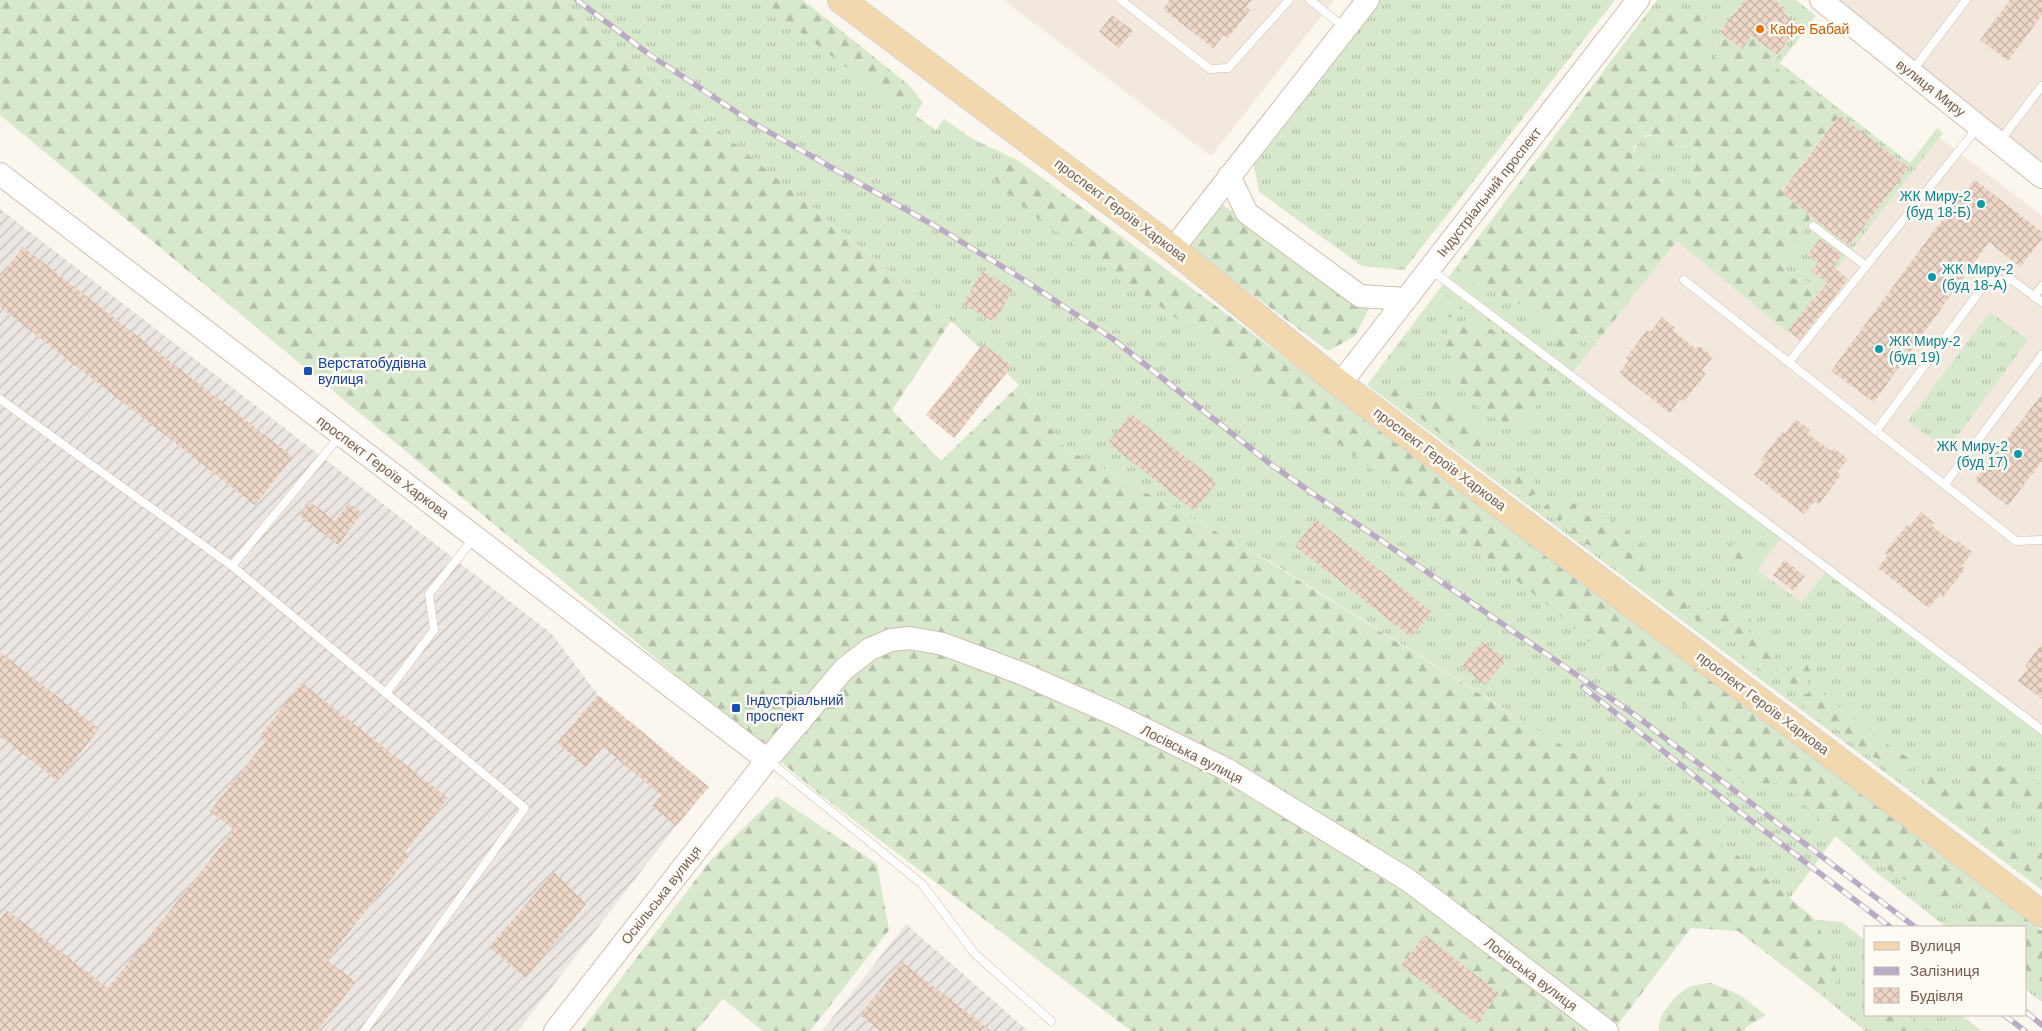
<svg xmlns="http://www.w3.org/2000/svg" width="2042" height="1031" viewBox="0 0 2042 1031" font-family="Helvetica,sans-serif">
  <style>
    .residential { fill: #f2e8dd }
    .industrial { fill: url(#industrial-furrows) }
    .grass { fill: url(#grass-tufts) }
    .forest { fill: url(#forest-firs); fill-rule: evenodd }
    .building { fill: url(#building-cross-hatch) }
    .lines { fill: none; stroke-linecap: round; stroke-linejoin: round }
    .lane-casing { stroke: #cdbeb4; stroke-width: 9 }
    .secondary-casing { stroke: #cfbfb2; stroke-width: 24 }
    .primary-casing { stroke: #d8d2cf; stroke-width: 28 }
    .lane { stroke: #fff; stroke-width: 8 }
    .secondary { stroke: #fff; stroke-width: 22 }
    .primary { stroke: #f1d8ae; stroke-width: 26 }
    .rail-casing { stroke: #b9abc5; stroke-width: 5.5 }
    .rail { stroke: #fefaf4; stroke-width: 4; stroke-dasharray: 11; stroke-linecap: butt }
    .food-dot { fill: #e8710a; stroke: #fefaf4; stroke-width: 2 }
    .culture-dot { fill: #0f9aa8; stroke: #fefaf4; stroke-width: 2 }
    .transit-dot { fill: #1a4fb4; stroke: #fefaf4; stroke-width: 2 }
    .labels { text-anchor: middle; stroke-width: 5; stroke-linejoin: round; paint-order: stroke }
    .food-label { font-size: 14px; fill: #c56008; stroke: #fefaf4; text-anchor: start }
    .street-label { font-size: 14px; fill: #755e52; stroke: #fefaf4 }
    .culture-label { font-size: 14px; fill: #0d838f; stroke: #fefaf4; text-anchor: end }
    .transit-label { font-size: 14px; fill: #164399; stroke: #fefaf4; text-anchor: start }
  </style>
  <defs>
    <pattern id="industrial-furrows" width="10" height="10" patternUnits="userSpaceOnUse" patternTransform="scale(1.25)"><rect width="10" height="10" fill="#ece6e2"/><path d="M-1 1l2-2M0 10L10 0M9 11l2-2" fill="none" stroke="#c4beba"/></pattern>
    <pattern id="grass-tufts" width="24" height="20" patternUnits="userSpaceOnUse" patternTransform="scale(1.25)"><rect width="24" height="20" fill="#d8e8cd"/><path d="M3 7l-1-3M5 7V3M7 7l1-3M15 17l-1-3M17 17v-4M19 17l1-3" fill="none" stroke="#b4bfa9"/></pattern>
    <pattern id="forest-firs" width="22" height="20" patternUnits="userSpaceOnUse" patternTransform="scale(1.25)"><rect width="22" height="20" fill="#d8e8cd"/><path d="M5 1l3.5 6h-7zM16 11l3.5 6h-7z" fill="#b4bfa9"/></pattern>
    <pattern id="building-cross-hatch" width="8" height="8" patternUnits="userSpaceOnUse" patternTransform="scale(1.25)"><rect width="8" height="8" fill="#eed7c8"/><path d="M0 0l8 8M0 8l8-8" fill="none" stroke="#c5b2a5"/></pattern>
  </defs>
  <rect width="100%" height="100%" fill="#fbf6ee"/>
  <g class="residential">
    <polygon points="1003,0 1334,0 1211,156"/>
    <polygon points="1817,0 2042,0 2042,175"/>
    <polygon points="1939,137 2042,216 2042,730 1828,569 1802,602 1757,569 1782,535 1571,376 1677,241 1787,332"/>
  </g>
  <g class="industrial">
    <polygon points="0,209 552,634 598,695 707,789 676,826 518,1031 0,1031"/>
    <polygon points="906,924 1028,1031 822,1031"/>
  </g>
  <g class="grass">
    <polygon points="559,0 803,0 910,86 923,103 915,115 936,130 944,119 971,138 1019,161 2002,927 1946,927 1877,873 1836,836 1790,898 1497,704 1266,559 1065,448 1019,385 951,321"/>
    <polygon points="1364,0 1615,0 1404,270 1362,266 1259,192 1251,149"/>
    <polygon points="1657,0 1745,0 1715,40 1717,56 1705,62 1689,10 1691,17 1686,19 1667,8 1657,24 1642,34 1632,33"/>
    <path d="M1775,0H1796L1816,16L1780,63L1910,163L1937,128L1943,133L1814,298L1812,283L1793,278L1780,265L1689,202L1683,187L1672,174L1662,181L1632,163C1634,147 1638,136 1656,135L1661,143L1677,147L1695,146L1691,168L1698,183L1694,191L1695,200L1689,202L1779,265L1792,247L1801,245L1803,231L1812,215L1851,244L1909,168L1771,64L1800,26L1783,13L1786,9Z"/>
    <path d="M1459,263L1463,277C1487,290 1513,298 1535,314C1540,318 1543,325 1549,328C1560,336 1588,337 1602,336L1571,375L1783,535L1757,570L1802,602L1828,569L2042,730V890L1367,385Z"/>
    <polygon points="1990,312 2028,340 1947,450 1908,421"/>
    <polygon points="1816,920 1842,922 1866,941 1866,1015 1961,1015 1982,1031 1865,1031 1821,995"/>
    <polygon points="2026,942 2042,952 2042,1002 2026,990"/>
  </g>
  <g class="forest">
    <polygon points="0,0 559,0 951,321 892,410 941,461 1019,385 1065,448 1255,553 1740,857 1816,920 1840,979 1821,995 1738,931 1691,928 1613,1031 1131,1031 822,796 0,115"/>
    <polygon points="758,0 799,0 911,92 901,109"/>
    <path d="M1695,4L1701,7L1705,20L1709,52L1704,58L1705,61L1717,56L1715,40L1720,32L1742,49L1752,36L1777,55L1771,64L1840,115L1781,191L1812,215L1803,231L1806,239L1802,245L1792,247L1780,265L1793,278L1812,283L1814,298L1787,332L1677,241L1602,336C1588,337 1560,336 1549,328C1543,325 1540,318 1535,314C1513,298 1487,290 1463,277L1459,263L1632,33L1642,34L1657,24L1667,8L1679,10L1686,19L1690,17L1689,10ZM1647,135H1656L1661,143L1677,147L1695,146L1691,168L1698,183L1694,191L1695,200L1689,202L1683,187L1672,174L1662,181L1632,163L1634,147Z"/>
    <polygon points="1019,161 1220,309 2042,931 2042,982 2026,973 2026,927 1973,927 1957,899 1924,892 1835,836 1797,796 1776,783 1745,784 1718,756 1697,713 1663,691 1622,683 1609,660 1549,606 1190,328 1034,215 1000,186 991,172"/>
    <polygon points="1219,202 1370,307 1355,336 1328,351 1187,245"/>
    <path d="M1447,295C1457,298 1461,301 1463,311L1456,318L1443,316L1439,303Z"/>
    <polygon points="1461,324 1484,326 1512,339 1537,358 1545,373 1553,382 1526,421 1516,426 1484,414 1462,390 1454,365 1446,347 1448,329"/>
    <polygon points="1559,339 1572,341 1582,346 1578,357 1572,362 1564,360 1556,352 1555,344"/>
    <path d="M1393,380L1406,383C1416,400 1423,395 1439,401C1454,407 1470,417 1481,430L1479,438L1481,449L1470,453L1458,449L1411,410L1395,401L1388,394Z"/>
    <polygon points="1528,474 1539,487 1536,494 1523,498 1515,493 1511,483 1519,475"/>
    <polygon points="1568,500 1577,505 1576,511 1565,515 1560,521 1551,518 1542,510 1548,503 1559,503"/>
    <polygon points="1581,515 1611,519 1626,529 1633,539 1642,546 1643,573 1633,576 1608,559 1596,548 1572,538 1567,527 1569,518"/>
    <polygon points="1741,541 1750,550 1750,558 1744,563 1737,561 1730,552 1734,544"/>
    <path d="M1676,587L1684,591L1683,600L1687,605L1684,611C1672,610 1668,607 1663,596L1667,589Z"/>
    <path d="M1703,604C1708,608 1714,612 1721,612C1736,612 1742,606 1752,622L1749,629V635L1743,638L1697,622L1692,614L1696,607Z"/>
    <path d="M1752,638C1756,639 1761,640 1764,642C1774,648 1778,664 1777,675L1771,677L1765,676L1757,665L1744,656L1742,647Z"/>
    <polygon points="1801,664 1807,665 1812,674 1806,686 1792,686 1787,675 1792,668"/>
    <polygon points="1812,685 1820,687 1826,697 1887,744 1913,761 1912,768 1903,772 1884,761 1870,756 1855,746 1841,732 1806,713 1801,701 1801,696 1808,693"/>
    <path d="M1992,764L2000,766L2016,777L2028,778L2042,785V814L2038,816L2021,801C2000,811 1993,813 1970,804L1966,807L1965,814L1958,817C1942,809 1931,797 1924,780L1930,772L1947,777L1953,788L1952,794L1958,798L1967,795L1972,786L1966,780L1967,772L1973,766Z"/>
    <polygon points="776,796 877,864 889,930 810,1031 763,1031 723,999 696,1031 581,1031 710,861"/>
    <polygon points="1987,818 1993,819 1998,828 1992,840 1978,840 1973,829 1978,822"/>
    <polygon points="2008,838 2023,850 2042,853 2042,880 2032,876 2015,863 1998,854 1995,845 2001,839"/>
    <path d="M1711,983L1740,995L1766,1015L1745,1028V1031H1659C1656,1017 1678,990 1692,986C1698,984 1705,984 1711,983Z"/>
    <polygon points="1875,1015 1908,1015 1927,1031 1884,1031"/>
  </g>
  <g class="building">
    <polygon points="1170,0 1252,0 1246,7 1250,10 1228,38 1224,35 1213,48 1163,9"/>
    <polygon points="1745,0 1775,0 1786,9 1783,13 1800,26 1777,55 1752,36 1742,49 1720,32"/>
    <polygon points="2010,0 2042,0 2042,15 2008,61 1980,40"/>
    <polygon points="1112,15 1133,31 1119,48 1099,32"/>
    <polygon points="1840,115 1909,168 1849,246 1781,192"/>
    <polygon points="1975,180 2042,232 2042,239 2020,267 1989,242 1874,402 1831,371 1936,228"/>
    <polygon points="1820,239 1842,255 1834,267 1848,279 1800,340 1788,330 1827,283 1811,271 1818,263 1807,255"/>
    <polygon points="23,247 293,457 255,505 0,307 0,277"/>
    <polygon points="982,271 1013,290 994,322 963,304"/>
    <polygon points="1662,317 1675,328 1673,331 1696,349 1699,346 1713,357 1702,370 1706,373 1684,402 1680,399 1670,413 1619,373 1629,360 1626,358 1647,330 1650,332"/>
    <polygon points="983,344 1012,366 954,438 926,415"/>
    <polygon points="2042,394 2042,461 2008,506 1975,480"/>
    <polygon points="1131,414 1217,482 1194,511 1108,443"/>
    <polygon points="1796,419 1810,430 1807,433 1831,451 1834,448 1848,459 1837,472 1841,475 1819,504 1815,501 1804,514 1754,475 1764,462 1761,460 1782,432 1785,434"/>
    <polygon points="309,501 335,521 349,503 362,513 338,545 299,515"/>
    <polygon points="1921,512 1934,523 1932,526 1956,544 1958,541 1972,552 1962,566 1965,569 1943,597 1940,594 1929,608 1878,568 1888,555 1885,553 1907,525 1909,527"/>
    <polygon points="1316,519 1432,612 1411,637 1295,546"/>
    <polygon points="1784,560 1805,576 1794,591 1773,575"/>
    <polygon points="1482,641 1506,660 1485,685 1462,666"/>
    <polygon points="2042,643 2042,699 2018,681 2028,668 2025,666"/>
    <polygon points="0,652 99,729 58,781 0,736"/>
    <polygon points="302,683 448,798 405,852 410,855 327,960 356,982 317,1031 0,1031 0,919 7,910 108,988 234,830 210,811 265,742 259,737"/>
    <polygon points="598,695 709,787 676,826 652,806 661,795 603,747 586,767 557,743"/>
    <polygon points="554,872 586,904 526,978 489,947"/>
    <polygon points="1425,935 1499,993 1477,1024 1401,965"/>
    <polygon points="902,962 991,1031 880,1031 860,1015"/>
  </g>
  <g class="lines">
    <g class="lane-casing">
      <g id="lane">
        <polyline points="1121,0 1210,69 1228,68 1289,0"/>
        <polyline points="1310,0 1344,27"/>
        <polyline points="1912,71 1966,0"/>
        <polyline points="1999,142 2042,86"/>
        <polyline points="1813,226 1866,266"/>
        <polyline points="1431,270 2042,730"/>
        <polyline points="1684,280 2016,541 2042,540"/>
        <polyline points="2034,297 2042,286"/>
        <polyline points="1789,362 1978,127"/>
        <polyline points="0,399 232,566 339,437"/>
        <polyline points="1876,431 1988,280 2012,280 2042,302"/>
        <polyline points="1945,484 2042,355"/>
        <polyline points="232,566 525,808 364,1031"/>
        <polyline points="386,693 434,630 429,594 474,538"/>
        <polyline points="769,761 922,884 975,954 1051,1021"/>
      </g>
    </g>
    <g class="secondary-casing">
      <g id="secondary">
        <polyline points="1821,0 2042,177"/>
        <polyline points="0,174 767,760"/>
        <polyline points="1229,176 1247,213 1360,296 1406,299"/>
        <polyline points="1173,249 1368,0"/>
        <polyline points="1340,384 1638,0"/>
        <polyline points="555,1031 767,760 844,669 870,649 891,640 910,638 943,644 1023,674 1116,715 1226,769 1408,880 1607,1031"/>
      </g>
    </g>
    <g class="primary-casing">
      <polyline id="primary" points="841,0 1173,249 1340,384 2042,914"/>
    </g>
    <use href="#lane" class="lane"/>
    <use href="#secondary" class="secondary"/>
    <use href="#primary" class="primary"/>
    <g class="rail-casing">
      <g id="rail">
        <polyline points="577,0 650,55 753,123 942,230 1024,280 1113,339 1273,466 1632,713 1915,927"/>
        <polyline points="1583,687 1732,806 1890,927"/>
        <polyline points="2026,1012 2042,1025"/>
        <polyline points="2004,1015 2025,1031"/>
      </g>
    </g>
    <use href="#rail" class="rail"/>
  </g>
  <circle class="food-dot" cx="1760" cy="29" r="5"/>
  <g class="culture-dot">
    <circle cx="1981" cy="204" r="5"/>
    <circle cx="1932" cy="277" r="5"/>
    <circle cx="1879" cy="349" r="5"/>
    <circle cx="2018" cy="454" r="5"/>
  </g>
  <g class="transit-dot">
    <rect x="303" y="366" width="10" height="10" rx="2.5"/>
    <rect x="731" y="703" width="10" height="10" rx="2.5"/>
  </g>
  <g class="labels">
    <g class="food-label">
      <text x="1770" y="34">Кафе Бабай</text>
    </g>
    <g class="street-label">
      <text transform="translate(1931 88) rotate(38)" y="5">вулиця Миру</text>
      <text transform="translate(1489 192) rotate(-52)" y="5">Індустріальний проспект</text>
      <text transform="translate(1121 210) rotate(37)" y="5">проспект Героїв Харкова</text>
      <text transform="translate(1440 459) rotate(37)" y="5">проспект Героїв Харкова</text>
      <text transform="translate(383 467) rotate(37)" y="5">проспект Героїв Харкова</text>
      <text transform="translate(1763 703) rotate(37)" y="5">проспект Героїв Харкова</text>
      <text transform="translate(1192 754) rotate(27)" y="5">Лосівська вулиця</text>
      <text transform="translate(661 895) rotate(-52)" y="5">Оскільська вулиця</text>
      <text transform="translate(1531 974) rotate(37)" y="5">Лосівська вулиця</text>
    </g>
    <g class="culture-label">
      <text x="1971" y="201">ЖК Миру-2<tspan x="1971" dy="16">(буд 18-Б)</tspan></text>
      <text x="1942" y="274" text-anchor="start">ЖК Миру-2<tspan x="1942" dy="16">(буд 18-А)</tspan></text>
      <text x="1889" y="346" text-anchor="start">ЖК Миру-2<tspan x="1889" dy="16">(буд 19)</tspan></text>
      <text x="2008" y="451">ЖК Миру-2<tspan x="2008" dy="16">(буд 17)</tspan></text>
    </g>
    <g class="transit-label">
      <text x="318" y="368">Верстатобудівна<tspan x="318" dy="16">вулиця</tspan></text>
      <text x="746" y="705">Індустріальний<tspan x="746" dy="16">проспект</tspan></text>
    </g>
  </g>
  <rect x="1864" y="926" width="162" height="90" fill="#fefaf4" stroke="#c7bcb3"/>
  <rect x="1874" y="942" width="25" height="8" fill="#f1d8ae" stroke="#c7bcb3"/>
  <text x="1910" y="951" font-size="15" fill="#755e52">Вулиця</text>
  <rect x="1874" y="967" width="25" height="8" fill="#b9abc5" stroke="#c7bcb3"/>
  <text x="1910" y="976" font-size="15" fill="#755e52">Залізниця</text>
  <rect x="1874" y="988" width="25" height="15" fill="url(#building-cross-hatch)" stroke="#c7bcb3"/>
  <text x="1910" y="1001" font-size="15" fill="#755e52">Будівля</text>
</svg>
